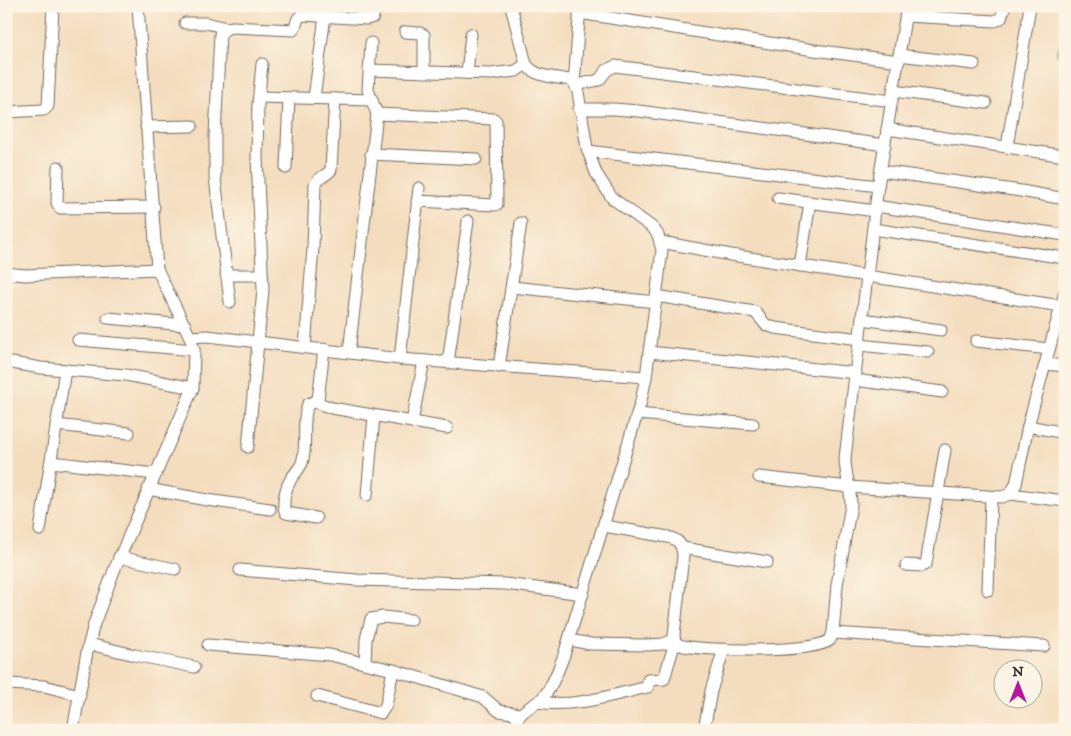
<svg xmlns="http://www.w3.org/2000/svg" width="1071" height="736" viewBox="0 0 1071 736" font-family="'IM FELL DW Pica',serif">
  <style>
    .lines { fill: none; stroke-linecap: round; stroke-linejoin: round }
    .minor-casing { stroke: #71695e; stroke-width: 13 }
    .minor { stroke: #fff; stroke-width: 11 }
  </style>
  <rect width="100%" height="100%" fill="#fcf5e5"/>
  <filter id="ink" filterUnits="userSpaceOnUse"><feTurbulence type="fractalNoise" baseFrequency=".02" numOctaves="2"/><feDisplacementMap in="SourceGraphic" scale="10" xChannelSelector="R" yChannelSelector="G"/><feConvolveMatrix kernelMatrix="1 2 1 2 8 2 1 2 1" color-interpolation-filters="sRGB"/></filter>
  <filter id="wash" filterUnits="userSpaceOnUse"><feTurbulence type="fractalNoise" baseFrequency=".0096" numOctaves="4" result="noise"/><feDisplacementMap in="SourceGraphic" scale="20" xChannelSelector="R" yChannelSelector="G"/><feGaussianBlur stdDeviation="1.12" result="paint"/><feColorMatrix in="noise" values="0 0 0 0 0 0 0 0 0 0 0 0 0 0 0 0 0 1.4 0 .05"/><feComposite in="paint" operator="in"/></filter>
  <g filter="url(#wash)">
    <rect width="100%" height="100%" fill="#f4ddbe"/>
  </g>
  <g filter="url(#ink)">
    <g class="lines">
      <g class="minor-casing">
        <g id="minor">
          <polyline points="138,6 157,269"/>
          <path d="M511,6L526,64C534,77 555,77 570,80L574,83L578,92L587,148L596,173L612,198L653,228L658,235L662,250L646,377L641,401L564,655C559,668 554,683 545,695C533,710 518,706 515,730"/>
          <polyline points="579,13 814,50 899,61"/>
          <polyline points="906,16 995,21 1001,18 1005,6"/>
          <polyline points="185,23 206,23 227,28"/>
          <polyline points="405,32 420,33 424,35 424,72"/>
          <polyline points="371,43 368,90 377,114 494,119 496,121 497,204 495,205 417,201"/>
          <polyline points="899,55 974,64"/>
          <polyline points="1064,56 1065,52"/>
          <polyline points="369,70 491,74 516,71 526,64"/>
          <polyline points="467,73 471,34"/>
          <polyline points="574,83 580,7"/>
          <polyline points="576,85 599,80 607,70 615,66 892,101"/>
          <polyline points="893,91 986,103"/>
          <polyline points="259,97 372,100"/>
          <polyline points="314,98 325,16"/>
          <polyline points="579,109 614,109 639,111 885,145"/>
          <polyline points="6,112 44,110 48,106 53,6"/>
          <polyline points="146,127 192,126"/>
          <polyline points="887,129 1065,156"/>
          <polyline points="1007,147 1030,6"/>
          <polyline points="588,151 878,186"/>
          <polyline points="371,154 476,159"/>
          <polyline points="58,167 57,203 60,208 154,207"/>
          <polyline points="286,168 289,98"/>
          <polyline points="881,171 1021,191 1065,199"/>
          <polyline points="778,198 875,211"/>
          <polyline points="876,206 1065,235"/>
          <polyline points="873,229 1065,258"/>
          <polyline points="661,242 731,255 1061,306"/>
          <polyline points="800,266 810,202"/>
          <polyline points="6,273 25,275 157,269 190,337"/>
          <polyline points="226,275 262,275"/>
          <polyline points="512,287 656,302"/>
          <polyline points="656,296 755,312 766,325 775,328 860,339"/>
          <path d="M230,302L215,178V136L220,34L227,28L233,27L293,30C298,25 295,17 303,15L367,19L373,17L375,6"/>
          <polyline points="108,318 185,325"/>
          <polyline points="862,319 941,330"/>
          <polyline points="78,340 194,350"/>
          <polyline points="976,341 1049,349"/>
          <polyline points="859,345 928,352"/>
          <path d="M305,347L313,248L315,184C319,177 326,176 331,170L335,99"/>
          <polyline points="349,352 377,114"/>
          <polyline points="649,352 856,373"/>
          <polyline points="400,359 419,188"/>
          <polyline points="6,362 41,368 126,375 193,388"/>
          <polyline points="448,363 468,221"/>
          <polyline points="1045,364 1065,366"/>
          <polyline points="499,367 521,223"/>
          <polyline points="855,380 942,392"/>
          <polyline points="315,402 332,408 447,428"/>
          <polyline points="637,414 753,424"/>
          <polyline points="412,422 424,361"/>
          <polyline points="56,425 129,433"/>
          <polyline points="1028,426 1065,433"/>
          <polyline points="248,447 263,290 257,158 258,104 262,64"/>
          <polyline points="51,462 155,474"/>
          <polyline points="759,477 849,487 1002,497 1010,494 1016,484 1028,426 1065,292"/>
          <polyline points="148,489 207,500 270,509"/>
          <polyline points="1010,494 1065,501"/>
          <polyline points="367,495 374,416"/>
          <path d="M316,518L286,513C281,504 286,487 291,479C294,474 300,468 302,463C308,444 301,422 308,404L318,400L324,349"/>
          <path d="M604,526L668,537C679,540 682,544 683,556L674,635L675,642L679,645C701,651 812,654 830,640L833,633L837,585L851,505C851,489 845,474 845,458L878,186L907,6"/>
          <polyline points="40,530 65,370"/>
          <polyline points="683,548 767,562"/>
          <polyline points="119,557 175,569"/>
          <polyline points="906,565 922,566 926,564 945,450"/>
          <polyline points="240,570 357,580 505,584 583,594"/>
          <polyline points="988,590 991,497"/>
          <polyline points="833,633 1044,646"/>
          <polyline points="569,640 591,644 648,645 663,644 674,640"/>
          <polyline points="89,644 135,655 194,667"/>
          <polyline points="208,645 330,655 393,670 483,697 499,711 520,714"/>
          <polyline points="365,663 366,639 371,619 383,617 411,620"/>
          <polyline points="7,684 44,686 80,695"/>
          <polyline points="317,696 381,713 386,705 393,670"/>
          <path d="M538,702C574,708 612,695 648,687V680L664,679L675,642"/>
          <polyline points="73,730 87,652 94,624 115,568 193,388 194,350 190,337 207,336 400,359 646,377"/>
          <polyline points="704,730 711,691 724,649"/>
        </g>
      </g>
      <use href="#minor" class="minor"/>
    </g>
  </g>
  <rect width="1071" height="736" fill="none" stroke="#fcf5e5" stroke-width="25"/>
  <g transform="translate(1018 684)"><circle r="24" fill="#fcf5e5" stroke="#a8a49b"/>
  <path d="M0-4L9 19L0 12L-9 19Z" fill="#b5179e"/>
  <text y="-8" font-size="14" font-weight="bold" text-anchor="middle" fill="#2b2b2b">N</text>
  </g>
</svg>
